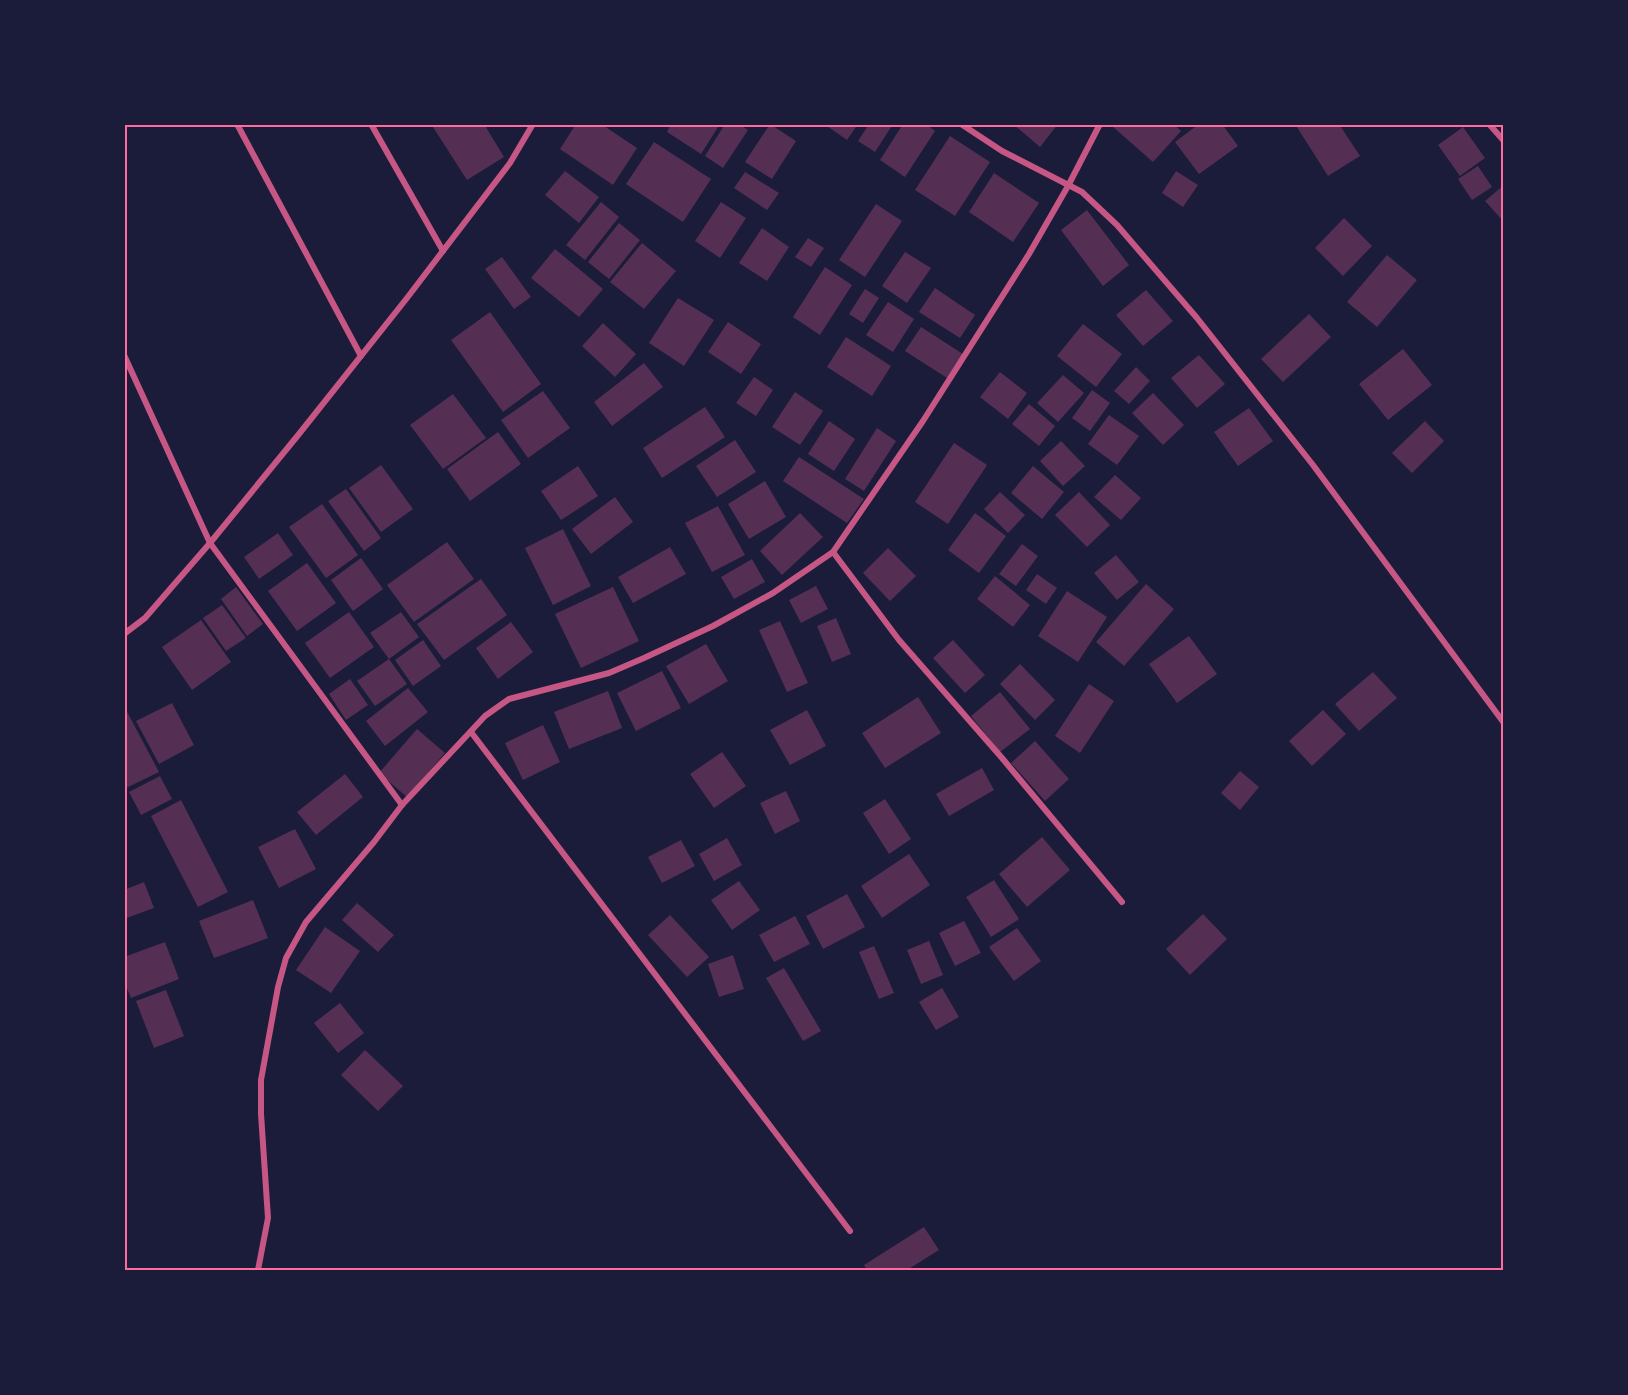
<svg xmlns="http://www.w3.org/2000/svg" width="1628" height="1395" viewBox="0 0 1628 1395" font-family="'PT Sans',sans-serif">
  <style>
    .building { fill: #542f53 }
    .lines { fill: none; stroke-linecap: round; stroke-linejoin: round }
    .minor { stroke: #c65784; stroke-width: 6 }
    .neatline { fill: none; stroke: #ff6b9d; stroke-width: 2 }
  </style>
  <rect width="100%" height="100%" fill="#1b1b3a"/>
  <g class="building">
    <polygon points="431,124 484,124 504,157 467,180"/>
    <polygon points="576,124 601,124 637,148 613,185 560,149"/>
    <polygon points="671,124 720,124 701,154 667,132"/>
    <polygon points="725,124 739,124 748,130 723,168 705,156"/>
    <polygon points="770,124 796,141 772,179 745,162"/>
    <polygon points="824,124 858,124 847,140"/>
    <polygon points="869,124 893,124 875,152 858,141"/>
    <polygon points="903,124 926,124 935,131 905,177 880,160"/>
    <polygon points="1013,124 1058,124 1040,147"/>
    <polygon points="1114,124 1173,124 1181,131 1153,162 1112,126"/>
    <polygon points="1199,124 1222,124 1238,146 1199,174 1175,142"/>
    <polygon points="1295,124 1339,124 1360,156 1328,176"/>
    <polygon points="1463,127 1485,158 1460,176 1438,145"/>
    <polygon points="950,136 990,162 955,216 915,190"/>
    <polygon points="654,142 711,179 683,222 626,184"/>
    <polygon points="1478,166 1492,187 1472,200 1458,179"/>
    <polygon points="565,171 599,197 579,223 545,195"/>
    <polygon points="1176,171 1198,185 1183,207 1162,193"/>
    <polygon points="745,172 779,193 767,210 734,188"/>
    <polygon points="994,173 1039,203 1013,242 969,212"/>
    <polygon points="1504,185 1504,222 1485,201"/>
    <polygon points="601,202 619,217 585,260 566,245"/>
    <polygon points="721,202 746,218 720,258 695,241"/>
    <polygon points="876,204 902,221 865,277 839,260"/>
    <polygon points="1087,210 1129,265 1103,286 1061,230"/>
    <polygon points="1344,218 1372,246 1343,276 1315,248"/>
    <polygon points="619,223 640,240 609,279 588,262"/>
    <polygon points="762,228 789,247 767,281 739,263"/>
    <polygon points="808,238 824,248 811,267 795,257"/>
    <polygon points="642,243 676,271 644,309 610,282"/>
    <polygon points="555,249 603,289 579,317 531,278"/>
    <polygon points="905,252 931,268 907,303 882,286"/>
    <polygon points="1387,255 1417,280 1377,327 1347,302"/>
    <polygon points="502,257 531,297 514,309 485,269"/>
    <polygon points="825,267 852,285 820,335 793,317"/>
    <polygon points="935,288 975,315 960,338 919,312"/>
    <polygon points="865,289 879,298 863,323 849,314"/>
    <polygon points="1146,290 1173,321 1143,346 1116,315"/>
    <polygon points="678,298 714,320 684,366 649,343"/>
    <polygon points="888,302 914,319 893,352 866,335"/>
    <polygon points="490,312 541,384 503,412 451,340"/>
    <polygon points="1309,314 1331,337 1283,382 1261,359"/>
    <polygon points="728,322 761,344 741,374 708,352"/>
    <polygon points="603,323 636,354 615,377 582,346"/>
    <polygon points="1083,324 1122,354 1096,387 1057,356"/>
    <polygon points="921,327 963,354 947,378 905,351"/>
    <polygon points="846,337 891,366 872,396 827,367"/>
    <polygon points="1403,349 1432,385 1388,420 1359,384"/>
    <polygon points="1199,355 1225,384 1197,408 1171,378"/>
    <polygon points="644,363 663,387 612,426 594,402"/>
    <polygon points="1136,367 1150,381 1129,404 1114,391"/>
    <polygon points="1000,372 1027,393 1008,419 980,397"/>
    <polygon points="1063,375 1084,393 1058,422 1037,403"/>
    <polygon points="754,377 773,390 756,416 736,403"/>
    <polygon points="1092,390 1110,403 1090,431 1072,418"/>
    <polygon points="543,391 570,428 528,458 501,420"/>
    <polygon points="795,392 823,411 800,445 772,427"/>
    <polygon points="1153,393 1184,425 1163,445 1132,413"/>
    <polygon points="453,394 486,438 443,469 410,425"/>
    <polygon points="1029,404 1055,426 1039,446 1012,424"/>
    <polygon points="705,407 725,437 662,478 643,448"/>
    <polygon points="1249,408 1273,441 1238,466 1214,432"/>
    <polygon points="1109,415 1139,436 1117,465 1088,444"/>
    <polygon points="829,421 855,439 834,471 808,454"/>
    <polygon points="1425,421 1444,441 1412,473 1392,453"/>
    <polygon points="877,428 896,441 864,491 845,479"/>
    <polygon points="498,432 521,464 470,501 447,469"/>
    <polygon points="735,440 756,472 717,497 696,466"/>
    <polygon points="1061,441 1085,466 1063,486 1040,461"/>
    <polygon points="954,443 987,465 948,524 915,502"/>
    <polygon points="799,457 864,499 847,523 783,481"/>
    <polygon points="381,465 413,509 381,532 349,488"/>
    <polygon points="578,466 598,496 561,520 541,491"/>
    <polygon points="1033,466 1064,492 1042,519 1011,493"/>
    <polygon points="1115,475 1141,498 1121,520 1094,497"/>
    <polygon points="765,481 786,517 749,539 728,504"/>
    <polygon points="346,489 381,538 364,551 328,501"/>
    <polygon points="1000,492 1025,515 1008,533 984,509"/>
    <polygon points="1079,492 1110,525 1087,547 1055,515"/>
    <polygon points="615,497 633,522 591,554 572,529"/>
    <polygon points="322,504 358,555 326,578 289,527"/>
    <polygon points="718,506 745,555 712,572 685,523"/>
    <polygon points="800,513 823,537 782,575 760,551"/>
    <polygon points="975,513 1006,536 979,573 948,550"/>
    <polygon points="563,529 591,586 553,605 525,548"/>
    <polygon points="278,533 293,555 259,579 244,557"/>
    <polygon points="447,542 474,579 414,622 387,585"/>
    <polygon points="1022,544 1038,556 1016,586 999,574"/>
    <polygon points="670,547 686,574 633,603 618,577"/>
    <polygon points="888,548 916,576 890,601 863,573"/>
    <polygon points="1116,555 1139,582 1117,600 1094,573"/>
    <polygon points="361,558 383,589 353,611 331,580"/>
    <polygon points="752,559 765,582 734,599 721,577"/>
    <polygon points="307,563 336,603 297,631 268,591"/>
    <polygon points="1037,574 1057,588 1046,604 1026,590"/>
    <polygon points="995,576 1030,605 1013,627 977,599"/>
    <polygon points="481,579 507,615 444,660 417,624"/>
    <polygon points="1146,584 1174,609 1124,666 1096,642"/>
    <polygon points="816,586 828,609 801,623 789,600"/>
    <polygon points="236,587 263,624 247,636 221,599"/>
    <polygon points="613,587 639,641 581,668 555,614"/>
    <polygon points="1067,591 1107,617 1078,662 1038,636"/>
    <polygon points="222,605 246,638 226,651 203,618"/>
    <polygon points="349,612 374,647 330,678 305,643"/>
    <polygon points="401,612 419,637 389,659 370,633"/>
    <polygon points="836,618 851,654 832,662 817,626"/>
    <polygon points="201,620 231,662 192,690 162,647"/>
    <polygon points="780,621 808,683 787,692 759,630"/>
    <polygon points="511,622 533,652 498,679 476,648"/>
    <polygon points="1189,636 1217,674 1177,703 1149,664"/>
    <polygon points="423,640 441,666 413,686 395,660"/>
    <polygon points="953,640 985,675 965,693 933,658"/>
    <polygon points="706,644 728,681 689,704 666,666"/>
    <polygon points="389,659 407,684 375,706 357,681"/>
    <polygon points="1020,664 1055,700 1035,720 1000,684"/>
    <polygon points="662,671 681,708 636,731 617,693"/>
    <polygon points="1373,672 1397,698 1359,731 1335,704"/>
    <polygon points="350,679 368,705 346,720 329,694"/>
    <polygon points="1089,684 1114,701 1080,753 1055,736"/>
    <polygon points="408,688 428,712 385,746 366,721"/>
    <polygon points="608,691 622,728 569,749 554,712"/>
    <polygon points="1000,692 1030,729 1000,752 971,716"/>
    <polygon points="918,697 941,733 885,768 862,733"/>
    <polygon points="172,703 194,745 159,764 136,721"/>
    <polygon points="124,706 159,772 124,789"/>
    <polygon points="807,710 826,746 790,765 770,730"/>
    <polygon points="1323,710 1346,734 1312,766 1289,741"/>
    <polygon points="543,725 560,762 523,780 505,743"/>
    <polygon points="417,729 445,753 407,797 379,773"/>
    <polygon points="1035,741 1069,779 1045,801 1011,763"/>
    <polygon points="722,752 746,786 714,808 690,774"/>
    <polygon points="982,768 994,790 949,816 936,794"/>
    <polygon points="1240,771 1259,787 1240,810 1221,793"/>
    <polygon points="345,774 363,797 316,835 297,812"/>
    <polygon points="160,776 172,799 141,815 129,792"/>
    <polygon points="786,791 800,821 775,834 760,803"/>
    <polygon points="885,799 911,839 889,854 863,813"/>
    <polygon points="181,800 228,892 198,907 151,816"/>
    <polygon points="295,829 316,869 279,888 258,847"/>
    <polygon points="1042,837 1070,870 1027,907 999,874"/>
    <polygon points="727,838 742,865 714,881 699,854"/>
    <polygon points="681,840 695,866 662,883 648,857"/>
    <polygon points="909,854 930,885 882,918 861,886"/>
    <polygon points="994,880 1019,919 991,937 966,897"/>
    <polygon points="739,881 760,910 732,930 711,900"/>
    <polygon points="144,882 154,908 124,919 124,890"/>
    <polygon points="847,894 865,927 823,949 806,916"/>
    <polygon points="253,900 268,938 214,958 199,921"/>
    <polygon points="357,903 394,935 378,952 342,920"/>
    <polygon points="1203,914 1227,939 1190,975 1166,949"/>
    <polygon points="670,915 709,957 687,977 648,935"/>
    <polygon points="795,916 810,944 774,962 759,935"/>
    <polygon points="964,921 981,953 955,966 939,933"/>
    <polygon points="325,927 360,951 331,993 296,970"/>
    <polygon points="1017,928 1041,961 1014,981 989,947"/>
    <polygon points="929,941 943,975 921,984 907,950"/>
    <polygon points="165,942 179,979 131,998 124,981 124,957"/>
    <polygon points="874,946 894,993 879,999 859,952"/>
    <polygon points="733,955 744,989 719,997 708,964"/>
    <polygon points="784,968 821,1031 803,1041 766,978"/>
    <polygon points="942,988 959,1017 936,1030 919,1002"/>
    <polygon points="166,990 184,1036 154,1048 136,1001"/>
    <polygon points="340,1003 364,1033 338,1053 314,1023"/>
    <polygon points="365,1050 403,1086 378,1111 341,1075"/>
    <polygon points="924,1227 939,1250 907,1270 867,1270 864,1265"/>
  </g>
  <g class="lines">
    <g class="minor">
      <polyline points="237,124 361,356"/>
      <polyline points="371,124 443,251"/>
      <polyline points="961,124 1002,151 1082,192 1117,225 1197,318 1313,465 1504,723"/>
      <polyline points="1489,124 1504,141"/>
      <polyline points="124,355 210,543 402,805"/>
      <polyline points="833,552 899,640 1002,758 1122,902"/>
      <polyline points="124,634 145,618 210,543 299,434 407,298 510,163 533,124"/>
      <polyline points="471,732 850,1231"/>
      <polyline points="258,1270 268,1218 261,1114 261,1080 278,987 286,958 306,922 374,842 402,805 485,716 509,699 609,673 644,658 713,626 773,593 833,552 923,421 1029,254 1068,186 1100,124"/>
    </g>
  </g>
  <rect width="1628" height="1395" fill="none" stroke="#1b1b3a" stroke-width="252"/>
  <rect x="126" y="126" width="1376" height="1143" class="neatline"/>
</svg>
